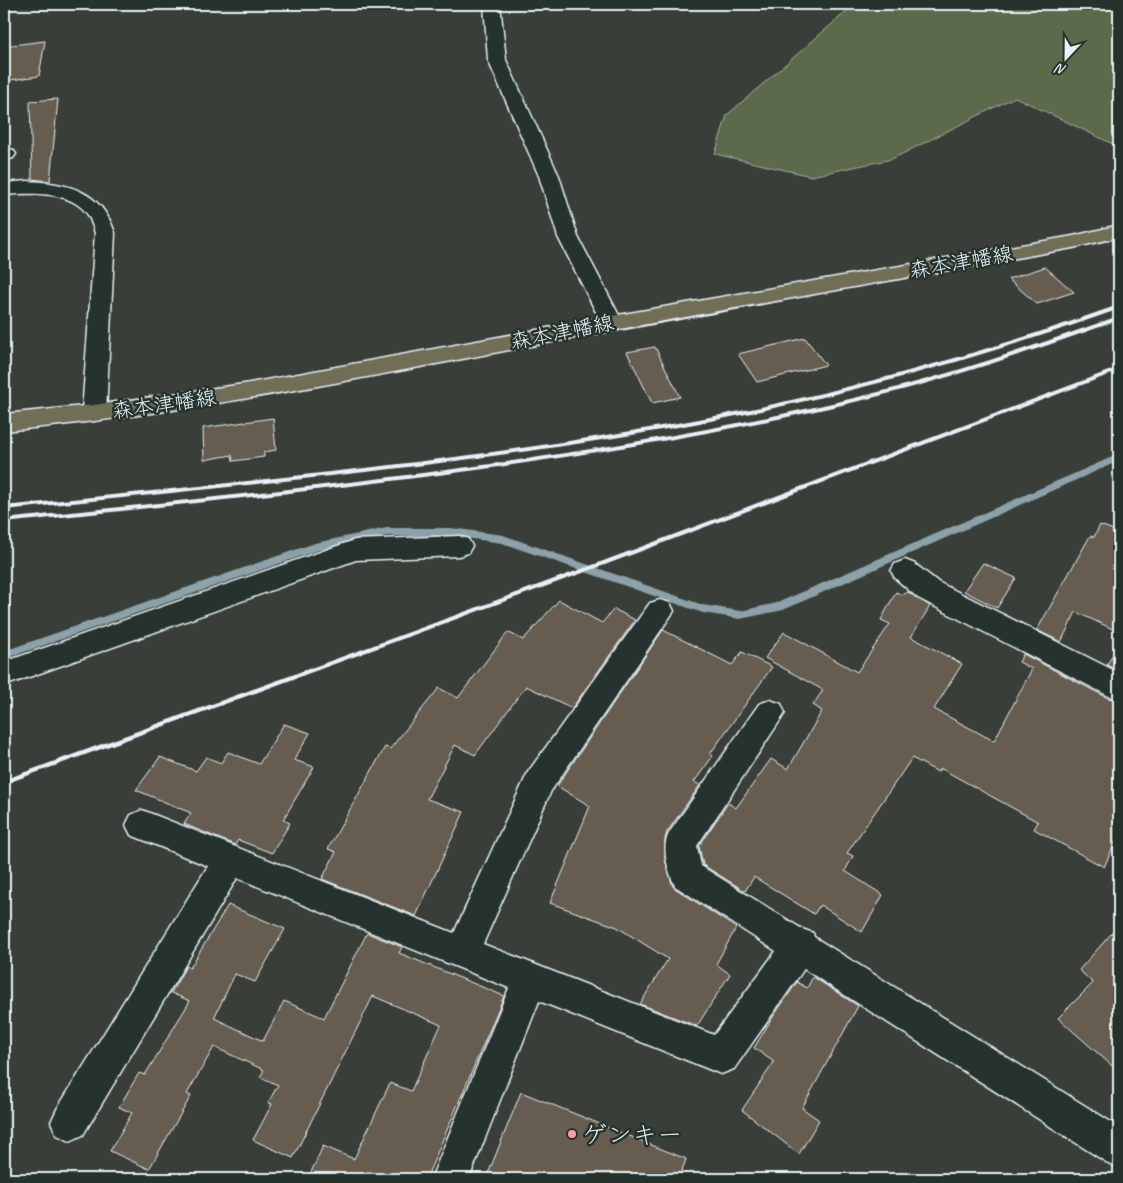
<svg xmlns="http://www.w3.org/2000/svg" width="1123" height="1183" viewBox="0 0 1123 1183" font-family="Caveat,'Klee One',sans-serif">
  <style>
    .green { fill: #5c6a4c; stroke: #a2aea2 }
    .lines { fill: none; stroke-linecap: round; stroke-linejoin: round }
    .stream { fill: #8ca1a9; fill-rule: evenodd }
    .building { fill: #665c50; stroke: #e8f1f8 }
    .minor-casing { stroke: #e8f1f8; stroke-width: 3 }
    .major-casing { stroke: #e8f1f8; stroke-width: 3 }
    .minor { fill: #26332d; fill-rule: evenodd }
    .major { fill: #716e59; fill-rule: evenodd }
    .rail-far1 { stroke: #e8f1f8; stroke-width: 4 }
    .rail { stroke: #e8f1f8; stroke-width: 4.5 }
    .poi-dot { fill: #ff9aa2; stroke: #26332d; stroke-width: 2 }
    .labels { text-anchor: middle; stroke-width: 5; stroke-linejoin: round; paint-order: stroke }
    .street-label { font-size: 21px; fill: #e8f1f8; stroke: #26332d }
    .near-poi-label { font-size: 25px; fill: #e8f1f8; stroke: #26332d; text-anchor: start }
  </style>
  <rect width="100%" height="100%" fill="#393f38"/>
  <filter id="ink" filterUnits="userSpaceOnUse"><feTurbulence type="fractalNoise" baseFrequency=".02" numOctaves="2"/><feDisplacementMap in="SourceGraphic" scale="10" xChannelSelector="R" yChannelSelector="G"/><feConvolveMatrix kernelMatrix="1 2 1 2 8 2 1 2 1" color-interpolation-filters="sRGB"/></filter>
  <g filter="url(#ink)">
    <polygon class="green" points="855,4 1119,4 1119,147 1015,97 892,159 811,176 715,154 727,115"/>
    <g class="lines">
      <polygon class="stream" points="1119,454 1119,461 783,610 740,619 703,613 502,543 451,536 387,536 319,550 4,659 4,651 315,543 387,528 451,528 503,535 703,605 740,611 777,603"/>
    </g>
    <g class="building">
      <polygon points="45,41 39,76 4,81 4,46"/>
      <polygon points="58,99 50,181 32,179 30,101"/>
      <polygon points="1045,267 1074,292 1037,304 1008,279"/>
      <polygon points="805,338 826,365 757,382 738,354"/>
      <polygon points="655,347 680,397 652,403 627,352"/>
      <polygon points="273,418 276,450 264,452 264,457 233,461 232,455 204,460 203,428"/>
      <polygon points="1100,525 1119,532 1119,632 1076,612 1061,642 1037,630 1090,536 1094,537"/>
      <polygon points="983,563 1016,578 997,608 964,591"/>
      <polygon points="896,592 902,595 908,592 930,606 911,637 962,664 934,709 994,741 1032,669 1019,662 1023,654 1108,698 1119,701 1119,834 1104,867 1034,829 1038,822 940,768 938,772 912,758 847,853 853,856 845,871 883,895 862,932 820,905 814,914 754,877 745,891 703,865 699,846 728,803 736,808 771,759 788,769 822,711 813,705 823,690 765,658 784,632 857,672 890,624 881,620"/>
      <polygon points="559,600 602,623 614,609 635,620 572,708 526,686 475,755 455,745 427,799 464,812 416,916 322,879 336,852 328,849 385,747 390,749 439,688 458,698 508,632 523,640"/>
      <polygon points="663,630 732,665 742,652 772,667 710,754 713,756 694,782 700,785 667,832 665,839 665,860 673,887 736,928 716,964 730,974 697,1026 640,1004 668,959 617,927 550,903 590,806 557,786"/>
      <polygon points="1119,643 1119,671 1107,665"/>
      <polygon points="284,724 310,733 294,760 314,767 283,820 290,823 272,853 238,840 235,845 184,824 191,813 136,790 160,757 196,771 206,757 221,763 228,752 259,764"/>
      <polygon points="228,905 285,929 255,982 235,974 214,1018 263,1041 284,1001 324,1018 367,933 402,947 399,953 504,996 426,1179 308,1179 323,1146 354,1159 390,1083 411,1091 441,1025 373,996 293,1158 253,1140 272,1104 268,1103 278,1085 260,1077 264,1070 214,1047 187,1094 191,1096 149,1169 110,1151 132,1113 119,1107 139,1073 145,1075 190,1001 171,993 186,966 190,968"/>
      <polygon points="1119,925 1119,1072 1058,1018 1093,983 1079,970"/>
      <polygon points="813,977 858,1006 802,1108 819,1120 799,1154 742,1110 774,1062 754,1048 771,1020 797,982 807,988"/>
      <polygon points="521,1092 686,1159 679,1179 486,1179"/>
    </g>
    <g class="lines">
      <g class="minor-casing">
        <g id="minor">
          <polygon points="484,4 500,4 506,60 559,176 578,237 623,323 620,328 612,330 604,328 558,237 539,176 488,60"/>
          <polygon points="6,148 13,150 16,154 13,158 4,161 4,149"/>
          <path d="M27,181C68,183 101,190 115,233L106,413L103,419L94,421L85,419L82,413L95,233C93,227 91,220 88,215C71,190 30,193 4,195V183Z"/>
          <polygon points="459,536 468,539 472,546 468,553 459,556 356,560 4,686 4,662 346,543 355,540"/>
          <polygon points="905,560 915,564 938,582 1119,673 1119,699 1109,696 918,598 895,578 891,571 895,564"/>
          <path d="M660,600L670,603L674,611L551,791L483,944L714,1035L776,951L675,886C668,870 661,849 669,833L759,704L770,700L781,704L785,713L697,846L701,866L802,929L813,933L814,937L1119,1127V1168L1106,1162L804,969L734,1069L721,1074L539,1001L469,1179H431L509,988L237,878L83,1135L70,1141L57,1135L51,1122L57,1109L208,866L131,835L126,825L131,815L142,810L454,933L528,772L650,603Z"/>
        </g>
      </g>
      <g class="major-casing">
        <path id="major" d="M1119,225V237L1073,248C899,279 726,309 552,342C370,376 189,414 4,431V414L94,405L244,384L612,316L1073,236Z"/>
      </g>
      <use href="#minor" class="minor"/>
      <use href="#major" class="major"/>
      <g class="rail-far1">
        <path d="M4,508C254,482 505,461 751,411C876,385 999,350 1119,307"/>
        <path d="M4,521C292,491 581,465 863,398C950,377 1035,348 1119,318"/>
        <polyline points="298,675 604,563 1119,369"/>
      </g>
      <polyline class="rail" points="4,782 301,674"/>
    </g>
  </g>
  <circle class="poi-dot" cx="572" cy="1134" r="5"/>
  <g class="labels">
    <g class="street-label">
      <text transform="translate(961 262) rotate(-10)" y="7">森本津幡線</text>
      <text transform="translate(562 332) rotate(-11)" y="7">森本津幡線</text>
      <text transform="translate(164 404) rotate(-8)" y="7">森本津幡線</text>
    </g>
    <g class="near-poi-label">
      <text x="582" y="1143">ゲンキー</text>
    </g>
  </g>
  <rect width="1123" height="1183" fill="none" stroke="#26332d" stroke-width="20"/>
  <rect x="10" y="10" width="1103" height="1163" fill="none" stroke="#e8f1f8" stroke-width="2" filter="url(#ink)"/>
  <g transform="translate(1066 58) rotate(202)" stroke="#26332d" stroke-width="4" paint-order="stroke">
  <path d="M0-4L9 19L0 12L-9 19Z" fill="#e8f1f8"/>
  <text y="-8" font-size="14" font-weight="bold" text-anchor="middle" fill="#e8f1f8">N</text>
  </g>
</svg>
